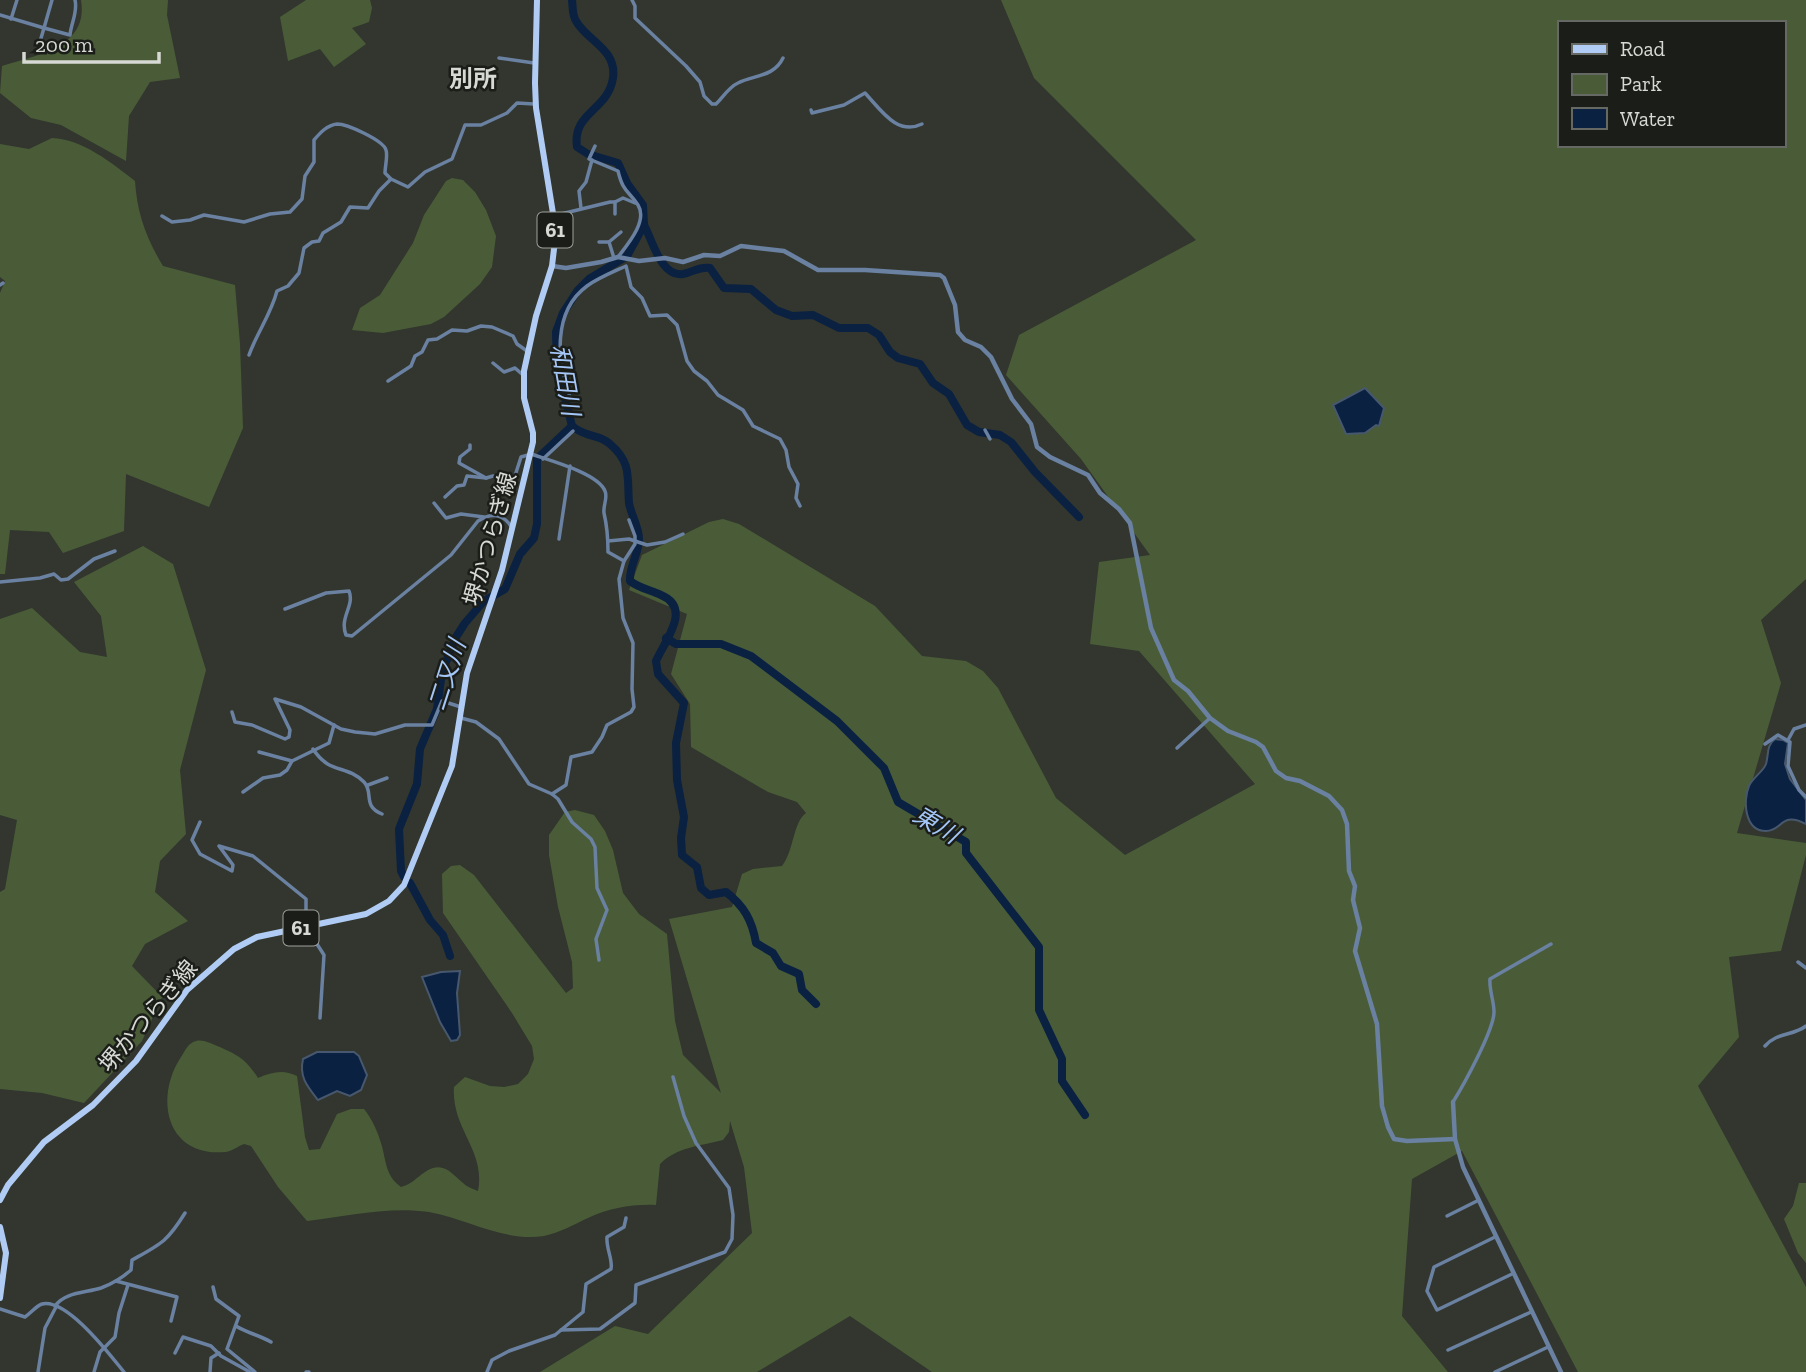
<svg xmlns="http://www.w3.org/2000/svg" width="1806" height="1372" viewBox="0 0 1806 1372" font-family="'Zilla Slab','Noto Sans JP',serif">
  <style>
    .green { fill: #495c37; fill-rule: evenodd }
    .water { fill: #0a2142; stroke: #47586e; stroke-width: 2 }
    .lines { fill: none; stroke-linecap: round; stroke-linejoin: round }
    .river { stroke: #0a2142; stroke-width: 8 }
    .minor { stroke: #6a81a2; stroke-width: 3.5 }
    .tertiary { stroke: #6a81a2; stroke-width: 4.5 }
    .primary { stroke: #b0ccf5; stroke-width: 6 }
    .labels { text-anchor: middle; stroke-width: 5; stroke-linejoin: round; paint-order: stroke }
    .shield { fill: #1b1d19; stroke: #9ea19c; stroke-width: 2 }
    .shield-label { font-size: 21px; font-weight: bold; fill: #d6d9d4 }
    .street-label { font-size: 23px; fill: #d6d9d4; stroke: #1b1d19 }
    .neighbourhood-label { font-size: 24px; font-weight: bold; fill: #d6d9d4; stroke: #1b1d19 }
    .water-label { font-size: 24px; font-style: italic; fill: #a5c7f8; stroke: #1b1d19 }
  </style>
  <rect width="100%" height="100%" fill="#32362e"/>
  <g class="green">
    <path d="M81,0H168L167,15L180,78L150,82L129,116L126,161L61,125L31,118L0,93L2,66C36,55 89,48 81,0Z"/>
    <polygon points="306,0 370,0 372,8 369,22 352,28 366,44 334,67 320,49 288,61 280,17"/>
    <path d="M1001,0H1806V579L1761,620L1781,683L1737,833L1806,843V855L1781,951L1729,957L1739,1037L1698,1086L1806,1287V1372H1578L1462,1151L1412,1179L1402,1316L1448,1372H932L850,1316L757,1372H540L615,1326L648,1334L752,1233L744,1167L730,1121L729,1132L723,1140C700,1146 677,1147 660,1164L656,1205C633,1204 609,1208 588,1218C575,1224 559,1233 544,1236C503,1242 468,1219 429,1212C389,1206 347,1216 307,1221L278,1187L251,1146L244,1144C238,1146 231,1152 225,1152C166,1157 154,1098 181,1057C185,1051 188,1043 196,1041C204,1039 214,1045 222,1048C240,1056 247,1061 258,1078C272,1072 283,1069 297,1076L305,1137L309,1150L320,1149L337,1114L351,1109H364C372,1119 377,1130 381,1143C386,1159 385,1176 401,1187C412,1184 416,1178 425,1172C443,1160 451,1173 463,1183C467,1187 473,1189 478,1191C486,1150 451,1129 454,1087L465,1077L490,1086L504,1087L518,1084L528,1074L534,1059L532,1046L512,1013L443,913L442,874L451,866L460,865L474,875L566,993L573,988L572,962L558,907L549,855V835L565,812L575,810L594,815L605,831L613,850L623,893L639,914L667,934L675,1021L683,1055L721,1093L669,919L732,907L742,874L753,869L782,866C794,851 793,822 806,813L797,802L768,792L691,747L690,704L671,674L687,614L629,590L642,555L709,522L723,519L739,524L875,606L922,656L966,661L983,671L998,688L1056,798L1125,855L1255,784L1139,651L1090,644L1099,562L1150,555L1081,459L1006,375L1019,335L1196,240L1034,78ZM1559,23H1783V145H1559Z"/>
    <path d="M52,138C82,139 112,163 135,181C137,213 146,238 163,266L235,285L240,344L243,428L209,507L126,474L124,531L63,553L49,532L10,530L5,574H0V293L5,281L0,277V144L29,149Z"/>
    <polygon points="452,178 463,180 475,192 486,210 496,236 492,267 480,284 444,317 431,324 383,333 352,330 360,308 380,295 413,243 424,215 446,181"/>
    <polygon points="143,546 173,564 206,670 180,770 186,834 160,861 155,892 188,921 145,944 132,966 162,997 142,1041 84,1103 42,1093 0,1089 0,892 5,889 17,820 0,815 0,619 32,608 80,652 107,657 101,616 74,582"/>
    <polygon points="1799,1183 1806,1183 1806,1263 1798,1253 1784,1219 1793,1206"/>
  </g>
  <g class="water">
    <polygon points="1365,388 1384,408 1379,426 1376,425 1365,433 1346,434 1333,405"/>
    <path d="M1775,739L1783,740L1788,743L1785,764L1790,779L1806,800V824C1780,811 1783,831 1766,831C1744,831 1743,800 1749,786C1753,777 1763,772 1766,764C1769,754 1766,746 1775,739Z"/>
    <polygon points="460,971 457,993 460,1035 457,1040 451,1041 440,1022 422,977 441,972"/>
    <path d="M354,1052L359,1056L367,1075L361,1090L350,1096L337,1091L318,1100C307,1086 299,1077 303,1059L317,1052Z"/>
  </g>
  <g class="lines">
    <g class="river">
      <path d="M572,0C573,7 572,15 576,21C587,41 617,49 613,78C608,111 572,112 577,147L588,154L618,163L627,183L643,205L644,225L627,256L589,279L578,290L563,313L556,332L557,366L572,426C586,438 599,434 610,444C632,463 627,477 629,503C631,515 639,527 639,539C639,554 629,566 630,581C639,588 650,590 661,595C692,608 666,639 656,661L658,674L684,703L676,743L677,780L684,817L681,838L682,855L697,867L701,888L709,895L726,892C744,906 752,920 756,943L773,953L781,966L799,974L802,990L816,1004"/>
      <path d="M644,225C652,239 661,278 683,274C694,272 699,266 710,268L724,288L751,289L776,310L792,316L813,315L839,328H868L879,335L890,352L898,358L920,364L933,383L949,394L967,425L979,432L1000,435L1011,442L1035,472L1079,517"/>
      <polyline points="666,638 676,644 721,644 751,656 837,721 884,768 898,802 966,842 966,853 1039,947 1039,1010 1062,1059 1062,1081 1085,1115"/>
      <polyline points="404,877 401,871 399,829 417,784 420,749 437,709 442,672 456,637 465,623 484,601 505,589 520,554 534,538 537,524 537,459 572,426"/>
      <polyline points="410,883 430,920 443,935 450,956"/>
    </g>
    <g class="minor">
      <path d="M632,0L635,6V18L686,66L700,82L704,96L712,104H716C723,97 729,87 738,83C754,75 774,77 783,58"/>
      <polyline points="0,15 44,28 52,0"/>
      <polyline points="11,19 17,0"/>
      <path d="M39,45L44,28L70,35C71,23 78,12 75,0"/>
      <polyline points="499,58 534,63"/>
      <path d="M811,110L812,113L844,105L865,93C881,110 897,136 922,124"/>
      <path d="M595,146L589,159L618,171C623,192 628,190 638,205C648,221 628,244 618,257"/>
      <polyline points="615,202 623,198 635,203"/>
      <polyline points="581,208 579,191 586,182 592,160"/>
      <path d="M162,216L172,222L190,220L204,215L244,222L270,214L290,212L302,199L305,176L314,162V140C320,133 327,125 337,124C347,124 383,140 386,150C388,156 385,166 385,173L390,178"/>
      <polyline points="553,216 610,202 615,202 615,214"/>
      <polyline points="599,242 609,242 621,232"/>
      <polyline points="609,242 614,258"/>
      <polyline points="0,285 3,283"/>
      <path d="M249,355C257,333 271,314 277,291L288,286L299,273L304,248L312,242L319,241L323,233L341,222L350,207L368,208L379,191L391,179L408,187L425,172L452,159L465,125H481L507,113L517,103L534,104"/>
      <polyline points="493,363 504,372 515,368 523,375"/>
      <polyline points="388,381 411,366 415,356 422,352 428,340 437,339 452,330 467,331 481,326 492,327 513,336 517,344 527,351"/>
      <path d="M570,397C557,362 552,312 587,286C598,278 613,272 626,266L631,287L642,298L650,316L667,315L677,325L687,361L694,371L707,381L718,395L743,410L753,426L780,439L786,450L789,467L798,484L796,498L800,506"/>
      <polyline points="985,430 990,439"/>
      <polyline points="470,445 470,449 460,457 459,463 486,478 493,476 513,482 521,457 528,455"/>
      <path d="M531,454C548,460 598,473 605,491C608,498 603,505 604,513C607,526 608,538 608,552L624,561"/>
      <polyline points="543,459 573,431"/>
      <polyline points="445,497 457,486 464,485 467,476 486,478"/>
      <polyline points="434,503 446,518 461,514 484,517"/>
      <polyline points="559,539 570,466"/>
      <polyline points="608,541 629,539 647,545 665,542 683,534"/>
      <polyline points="0,582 40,578 54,574 61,580 68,579 94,559 115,551"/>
      <path d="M285,609L326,593L349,591C355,606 339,617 346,635L352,636L451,555L478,521C492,512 504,514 512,528"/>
      <polyline points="232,712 235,722 252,725 285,739 289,737 290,730 275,699 301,707 341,729 355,732 375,734 405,725 432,725 442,701 461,707"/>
      <polyline points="461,718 476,722 499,739 529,784 552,794 558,799 572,822 591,839 595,847 597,888 607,910 596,939 599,960"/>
      <polyline points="1788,740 1794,729 1806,725"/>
      <polyline points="1765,744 1778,735 1790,742 1788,766 1799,790 1806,797"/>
      <polyline points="1177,748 1210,718"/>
      <path d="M313,749C330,775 346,764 364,782C374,792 362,806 382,814"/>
      <polyline points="259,752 292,761"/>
      <polyline points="368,785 387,778"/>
      <polyline points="243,792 263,778 280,775 287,770 292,761 329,743 334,725"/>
      <polyline points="552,794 566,785 571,757 592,752 602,737 607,725 631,712 634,707 632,689 633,643 623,618 619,579 624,561 635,544 635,536 629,520"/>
      <polyline points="200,822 192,840 200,854 232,871 233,865 219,846 253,856 306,899 306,927 324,955 320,1018"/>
      <polyline points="1798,962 1806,968"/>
      <path d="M1765,1046C1777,1032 1793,1036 1806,1026"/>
      <path d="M1453,1102C1463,1086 1494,1030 1494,1012C1494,1001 1489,990 1490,979L1551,944"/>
      <polyline points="1447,1216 1479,1200"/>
      <polyline points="1495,1237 1434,1267 1427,1291 1437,1310 1512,1274"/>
      <polyline points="116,1281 177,1297 171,1321"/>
      <polyline points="213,1287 216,1299 239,1316 227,1349 255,1372"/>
      <path d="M55,1306C65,1292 85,1293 101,1288C112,1284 122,1278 131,1270L132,1260C161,1244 167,1242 185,1213"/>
      <path d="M0,1309L25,1317C31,1313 36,1306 42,1304C67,1298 110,1355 124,1372"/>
      <path d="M236,1326C247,1333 259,1335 271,1342"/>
      <polyline points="561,1330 600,1329 635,1303 636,1285 725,1252 732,1239 733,1215 729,1188 696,1143 684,1116 673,1077"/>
      <polyline points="1448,1350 1531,1312"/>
      <polyline points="175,1353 183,1337 211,1346 221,1356 250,1372"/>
      <polyline points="38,1372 45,1328 56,1307"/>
      <polyline points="94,1372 100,1352 115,1337 119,1313 128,1285"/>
      <polyline points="210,1372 211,1358 219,1353"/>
      <polyline points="306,1372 309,1372"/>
      <path d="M487,1372L492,1360L509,1351L555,1335L583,1312L586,1284L611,1269C613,1259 606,1249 607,1237L624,1227L626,1218"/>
      <polyline points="1495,1372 1548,1347"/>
    </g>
    <g class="tertiary">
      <polyline points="552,266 566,268 601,262 618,257 639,261 665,258 683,262 704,255 720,256 741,246 784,251 818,270 865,270 940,275 944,278 955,305 958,332 965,340 981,347 991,357 1012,399 1031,424 1037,447 1050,457 1088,475 1100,493 1119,509 1130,523 1151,628 1174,680 1188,691 1210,718 1228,731 1256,742 1263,747 1276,771 1286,778 1300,781 1329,796 1342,810 1347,824 1349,871 1355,886 1353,900 1360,928 1355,951 1377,1024 1382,1106 1388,1127 1394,1139 1407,1141 1455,1139"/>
      <polyline points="1453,1102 1455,1139 1463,1167 1561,1372"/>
    </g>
    <g class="primary">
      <polyline points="0,1200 8,1185 44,1142 93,1105 136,1061 187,990 234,949 257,937 366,914 389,901 404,885 452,766 467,673 502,570 533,442 533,433 524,398 524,371 536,316 552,266 556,232 536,108 535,83 537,0"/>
      <polyline points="0,1227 6,1253 0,1298"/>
    </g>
  </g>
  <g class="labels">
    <g class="shield">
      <rect x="537.5" y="212.5" width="35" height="35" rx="5"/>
      <rect x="283.5" y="910.5" width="35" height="35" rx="5"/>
    </g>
    <g class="shield-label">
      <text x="555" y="237">61</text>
      <text x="301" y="935">61</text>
    </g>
    <g class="street-label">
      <text transform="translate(490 539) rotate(-74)" y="8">堺かつらぎ線</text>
      <text transform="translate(148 1016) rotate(-50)" y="8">堺かつらぎ線</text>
    </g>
    <g class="neighbourhood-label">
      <text x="473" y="87">別所</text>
    </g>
    <g class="water-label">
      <text transform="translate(565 380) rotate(80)" y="8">和田川</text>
      <text transform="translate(447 675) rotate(-72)" y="8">二又川</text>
      <text transform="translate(936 825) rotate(31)" y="8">東川</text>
    </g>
  </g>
  <rect x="1558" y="21" width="228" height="126" fill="#1b1d19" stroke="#666864" stroke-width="2"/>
  <rect x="1572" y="44" width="35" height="10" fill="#b0ccf5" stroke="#666864" stroke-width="2"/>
  <text x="1620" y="56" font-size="21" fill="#d6d9d4">Road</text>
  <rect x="1572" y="74" width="35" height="21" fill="#495c37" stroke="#666864" stroke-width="2"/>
  <text x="1620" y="91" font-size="21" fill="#d6d9d4">Park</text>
  <rect x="1572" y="108" width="35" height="21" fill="#0a2142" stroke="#666864" stroke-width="2"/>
  <text x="1620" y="126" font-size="21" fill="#d6d9d4">Water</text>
  <path d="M24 52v10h135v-10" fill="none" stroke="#d6d9d4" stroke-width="3.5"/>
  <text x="35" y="52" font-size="21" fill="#d6d9d4" stroke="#1b1d19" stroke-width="5" paint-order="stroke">200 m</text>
</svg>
